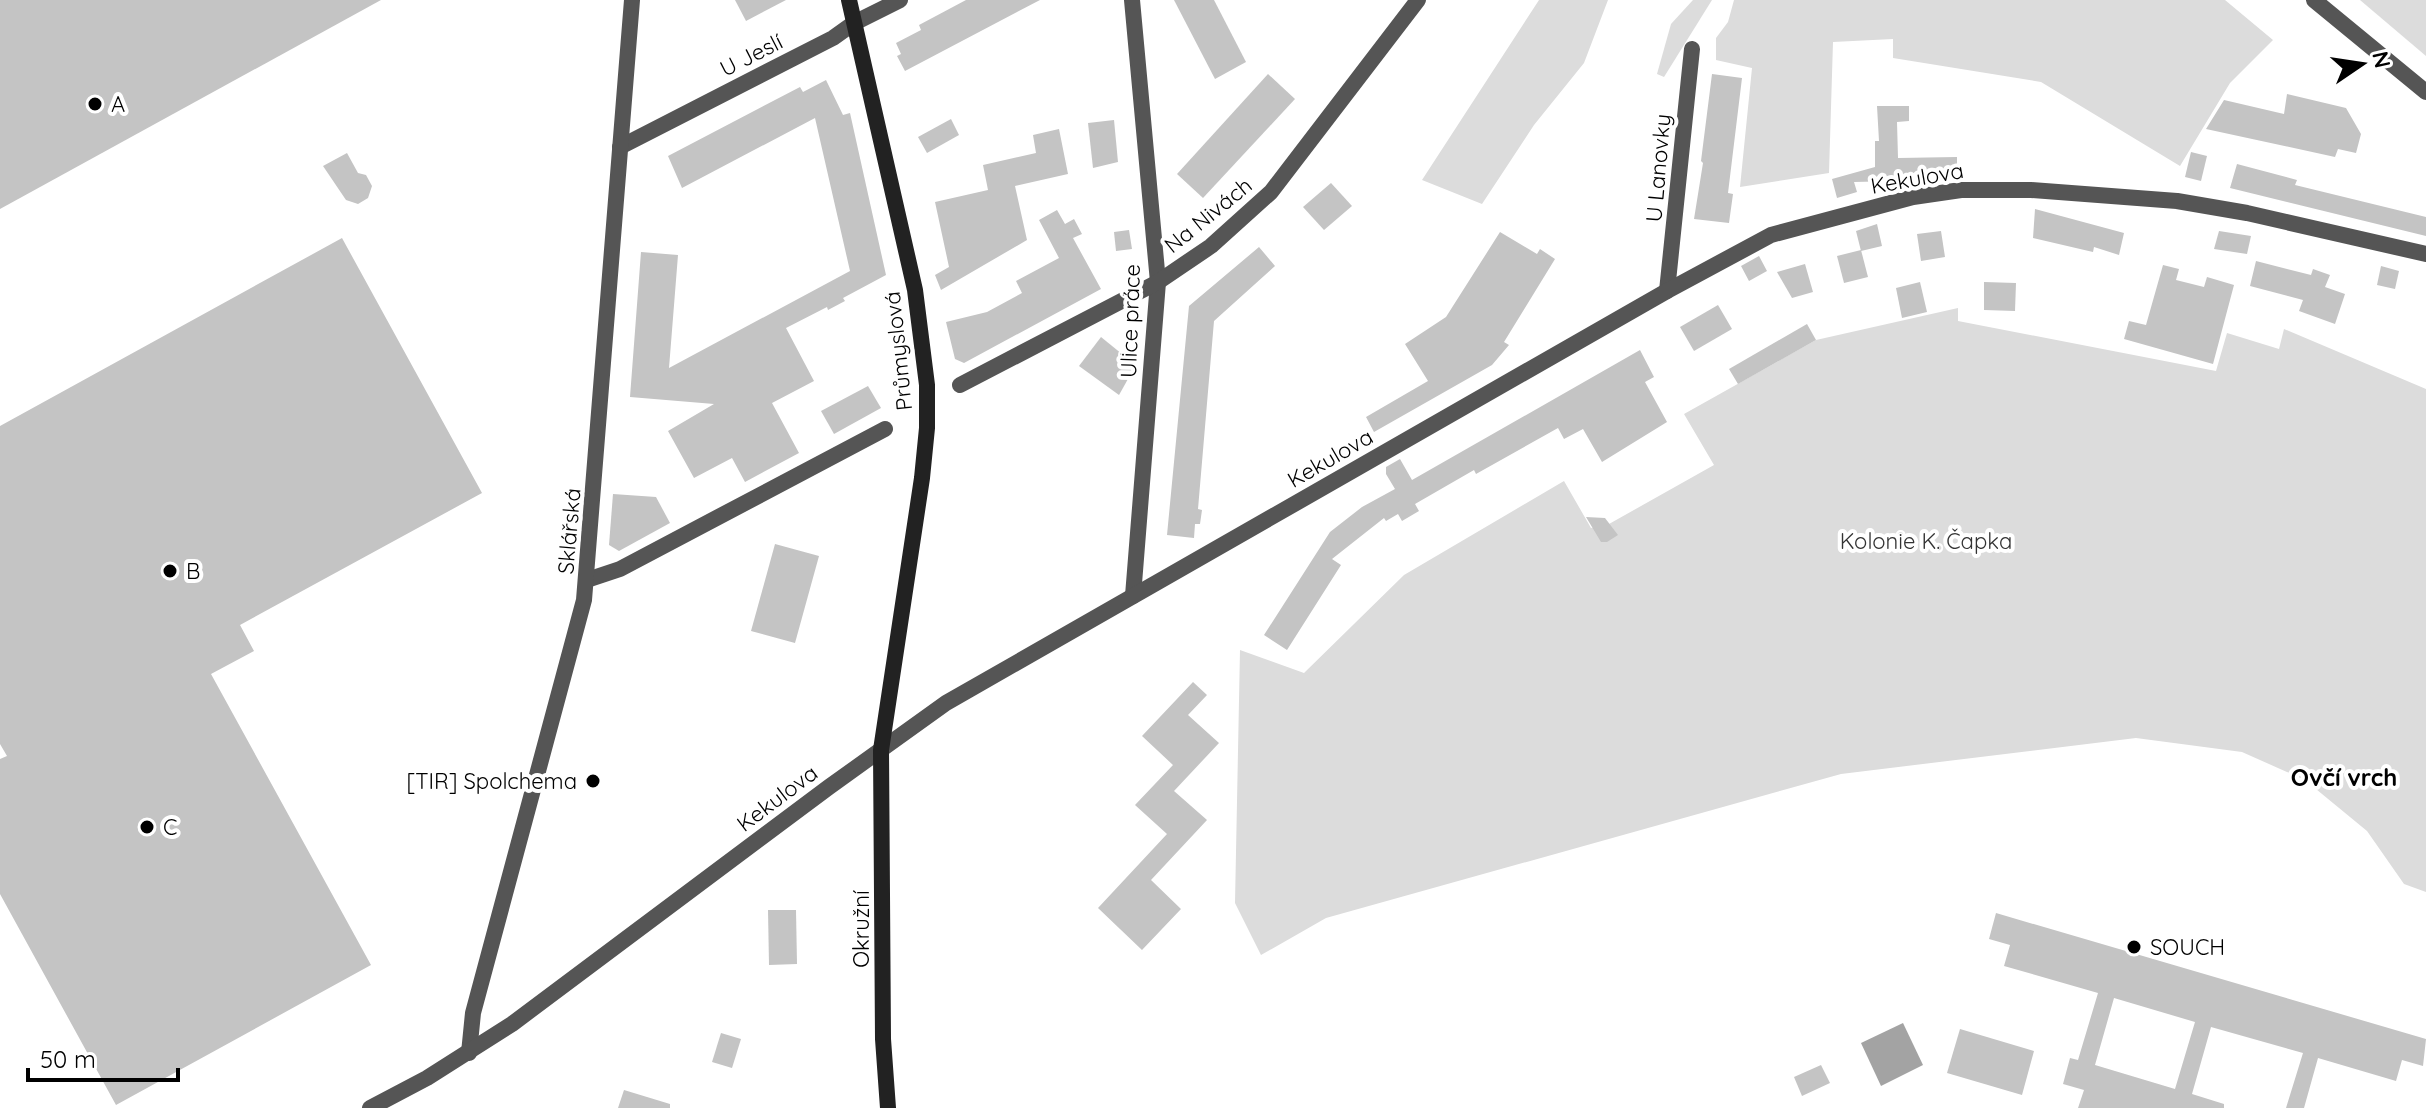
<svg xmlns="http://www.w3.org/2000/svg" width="2426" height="1108" viewBox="0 0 2426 1108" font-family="Quicksand,sans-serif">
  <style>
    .green { fill: #dcdcdc }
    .water { fill: #a3a3a3 }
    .building { fill: #c4c4c4; fill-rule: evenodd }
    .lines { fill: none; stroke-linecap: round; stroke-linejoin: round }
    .street { stroke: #555; stroke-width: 16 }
    .secondary { stroke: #222; stroke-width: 16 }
    .poi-dot { fill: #000; stroke: #fff; stroke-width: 3 }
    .labels { text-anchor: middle; stroke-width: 8; stroke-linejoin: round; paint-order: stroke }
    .street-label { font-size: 22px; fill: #000; stroke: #fff }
    .poi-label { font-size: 22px; fill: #000; stroke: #fff; text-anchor: start }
    .park-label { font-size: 22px; fill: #333; stroke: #fff }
    .neighbourhood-label { font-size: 24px; font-weight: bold; fill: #000; stroke: #fff }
  </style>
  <rect width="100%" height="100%" fill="#fff"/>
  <g class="green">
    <polygon points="1539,0 1608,0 1584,63 1534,125 1482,204 1422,180"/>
    <polygon points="1693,0 1712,0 1664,77 1657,74 1671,24"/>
    <polygon points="1734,0 2225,0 2273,40 2230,83 2180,166 2041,82 1893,58 1893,39 1833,42 1829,173 1740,187 1752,68 1716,60 1716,38 1728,22"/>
    <polygon points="2360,0 2426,0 2426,56"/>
    <polygon points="1958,308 1958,321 2216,371 2227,333 2279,349 2284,329 2426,389 2426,892 2404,884 2367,831 2305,780 2242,752 2136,738 1841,774 1326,918 1261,955 1235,903 1240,650 1304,673 1404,575 1564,481 1591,528 1609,524 1714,465 1684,414 1816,340"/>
  </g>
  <polygon class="water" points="1903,1023 1923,1065 1881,1086 1861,1043"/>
  <g class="building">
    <polygon points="0,0 381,0 0,209"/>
    <polygon points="735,0 786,0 746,21"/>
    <polygon points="966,0 1040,0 905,71 897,56 901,54 896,43 921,30 919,25"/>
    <polygon points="1174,0 1214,0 1246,62 1215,79"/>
    <polygon points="1268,74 1295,99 1203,198 1177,174"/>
    <polygon points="1712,74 1742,78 1728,193 1733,194 1729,223 1694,219 1703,163 1701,161"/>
    <polygon points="826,80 843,115 850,113 886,275 843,298 845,301 828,310 827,307 786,328 814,381 772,403 799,453 745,482 732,458 694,478 668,431 714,404 630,397 641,252 678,255 669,368 850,271 815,118 682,188 668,156 800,87 803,92"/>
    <polygon points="2287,94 2346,108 2361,134 2356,153 2338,149 2335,157 2206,129 2224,100 2284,114"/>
    <polygon points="1877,106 1909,106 1909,121 1897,122 1898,158 1957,157 1957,175 1898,177 1898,181 1854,182 1857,192 1837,198 1832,179 1875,167 1875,141 1879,141"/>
    <polygon points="951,119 959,135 927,153 918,137"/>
    <polygon points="1114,120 1118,162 1093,168 1088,123"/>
    <polygon points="1059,129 1068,174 1015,186 1027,240 941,290 935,275 949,267 935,202 988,190 983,165 1036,153 1033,135"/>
    <polygon points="2191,152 2207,156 2201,181 2185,177"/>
    <polygon points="347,153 358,173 366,175 372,186 368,198 358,204 346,200 323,166"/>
    <polygon points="2237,164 2297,180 2295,185 2426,217 2426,236 2230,188"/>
    <polygon points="1331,183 1352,206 1324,230 1303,207"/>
    <polygon points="2035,209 2124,233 2119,255 2094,247 2093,252 2033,238"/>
    <polygon points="1057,210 1065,224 1074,219 1082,234 1073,238 1101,289 964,363 955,359 946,322 987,312 1022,293 1016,281 1059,258 1039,220"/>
    <polygon points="1877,224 1882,246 1861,251 1856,231"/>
    <polygon points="1129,230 1132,249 1116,251 1114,232"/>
    <polygon points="1941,231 1945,257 1921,261 1917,234"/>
    <polygon points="2219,231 2251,236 2247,254 2214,249"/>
    <polygon points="1500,232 1537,254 1540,249 1555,259 1504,342 1509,345 1492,365 1374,432 1366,417 1428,381 1405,344 1446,317"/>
    <polygon points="342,238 482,493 240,625 254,651 211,674 371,965 116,1105 0,894 0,759 7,756 0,744 0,426"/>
    <polygon points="1259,247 1275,266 1214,321 1198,509 1202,510 1200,524 1195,524 1194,538 1167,535 1189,306"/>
    <polygon points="1861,250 1868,277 1844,283 1837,256"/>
    <polygon points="1759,256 1767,271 1749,281 1741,266"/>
    <polygon points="2256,261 2311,275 2313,269 2330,275 2325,287 2345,294 2335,324 2299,311 2303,300 2250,286"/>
    <polygon points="1805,264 1813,292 1792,298 1777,272"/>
    <polygon points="2163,265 2179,269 2176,280 2204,287 2207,277 2234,285 2213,364 2124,339 2129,321 2146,325"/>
    <polygon points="2381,266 2399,271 2395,289 2377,285"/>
    <polygon points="1920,282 1927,312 1902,318 1896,288"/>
    <polygon points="1984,282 2016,283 2015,311 1984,310"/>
    <polygon points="1718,305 1732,329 1694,351 1680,327"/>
    <polygon points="1807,324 1816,340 1738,384 1729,369"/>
    <polygon points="1101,337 1133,363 1133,370 1119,395 1079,366"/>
    <polygon points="1640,350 1654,377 1645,382 1667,422 1602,462 1583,429 1564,439 1558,428 1476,474 1474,470 1415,504 1419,511 1402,521 1398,514 1386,521 1384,518 1332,559 1341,565 1287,650 1264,635 1330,532 1362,507 1395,489 1386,474 1386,467 1400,459 1412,480"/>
    <polygon points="868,386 881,408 834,434 821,411"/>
    <polygon points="613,494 656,497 670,523 619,551 609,545"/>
    <polygon points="1586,517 1605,518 1618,535 1607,542 1601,542"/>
    <polygon points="775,544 819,556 795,643 751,631"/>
    <polygon points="1193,682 1207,695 1188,715 1219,743 1174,791 1207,820 1151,880 1181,909 1142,950 1098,908 1167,834 1135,805 1173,765 1142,736"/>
    <polygon points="768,910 796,910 797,964 769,965"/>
    <path d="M1996,913L2426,1039L2423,1066L2402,1060L2396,1081L2318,1058L2304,1108H2286L2303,1053L2211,1027L2192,1094L2224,1104V1108H2078L2084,1090L2063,1084L2070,1058L2078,1060L2098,993L2004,966L2010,945L1989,939ZM2114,998L2195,1022L2175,1089L2095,1065Z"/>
    <polygon points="1960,1029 2034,1051 2022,1095 1947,1073"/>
    <polygon points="721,1033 741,1039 732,1068 712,1062"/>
    <polygon points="1821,1065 1830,1083 1802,1096 1794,1077"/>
    <polygon points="624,1090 670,1104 670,1108 618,1108"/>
  </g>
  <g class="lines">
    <g class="street">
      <polyline points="1132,0 1158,282 1133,596"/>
      <polyline points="2314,0 2426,92"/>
      <polyline points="620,147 833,38 854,23 900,0"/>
      <polyline points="1667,291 1692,49"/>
      <polyline points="960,385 1158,282 1211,246 1271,192 1418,0"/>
      <polyline points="587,580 620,569 885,429"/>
      <polyline points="469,1053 473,1013 584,600 632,0"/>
      <polyline points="370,1108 427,1078 512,1024 829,787 946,703 1667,291 1771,235 1913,197 1961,190 2031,190 2177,201 2247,213 2426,254"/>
    </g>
    <polyline class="secondary" points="849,0 915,290 927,385 927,428 922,478 881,750 883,1039 888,1108"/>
  </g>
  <g class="poi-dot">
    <circle cx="95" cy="104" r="8"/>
    <circle cx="170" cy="571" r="8"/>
    <circle cx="593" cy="781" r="8"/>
    <circle cx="147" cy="827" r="8"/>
    <circle cx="2134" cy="947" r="8"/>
  </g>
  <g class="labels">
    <g class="street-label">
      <text transform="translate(751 55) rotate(-27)" y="8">U Jeslí</text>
      <text transform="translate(1658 168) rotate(-85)" y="8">U Lanovky</text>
      <text transform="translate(1917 178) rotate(-10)" y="8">Kekulova</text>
      <text transform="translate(1208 215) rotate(-39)" y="8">Na Nivách</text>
      <text transform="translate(1130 321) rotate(-88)" y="8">Ulice práce</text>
      <text transform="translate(898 351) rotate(-96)" y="8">Průmyslová</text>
      <text transform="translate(1330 458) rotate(-30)" y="8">Kekulova</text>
      <text transform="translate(569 531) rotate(-85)" y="8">Sklářská</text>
      <text transform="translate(777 798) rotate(-37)" y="8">Kekulova</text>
      <text transform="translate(861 929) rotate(-90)" y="8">Okružní</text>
    </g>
    <g class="poi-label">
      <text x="111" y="112">A</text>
      <text x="186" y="579">B</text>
      <text x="577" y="789" text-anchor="end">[TIR] Spolchema</text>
      <text x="163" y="835">C</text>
      <text x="2150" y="955">SOUCH</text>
    </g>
    <g class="park-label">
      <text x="1926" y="549">Kolonie K. Čapka</text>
    </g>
    <g class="neighbourhood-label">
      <text x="2344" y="786">Ovčí vrch</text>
    </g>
  </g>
  <g transform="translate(2362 64) rotate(77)" stroke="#ffffff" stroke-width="6" paint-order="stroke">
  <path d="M0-6L14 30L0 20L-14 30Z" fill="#000000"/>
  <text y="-12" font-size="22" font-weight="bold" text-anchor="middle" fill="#000000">N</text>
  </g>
  <path d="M28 1068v12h150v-12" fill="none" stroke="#000000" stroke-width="4"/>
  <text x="40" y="1068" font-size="24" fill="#000000" stroke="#ffffff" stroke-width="6" paint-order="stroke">50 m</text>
</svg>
